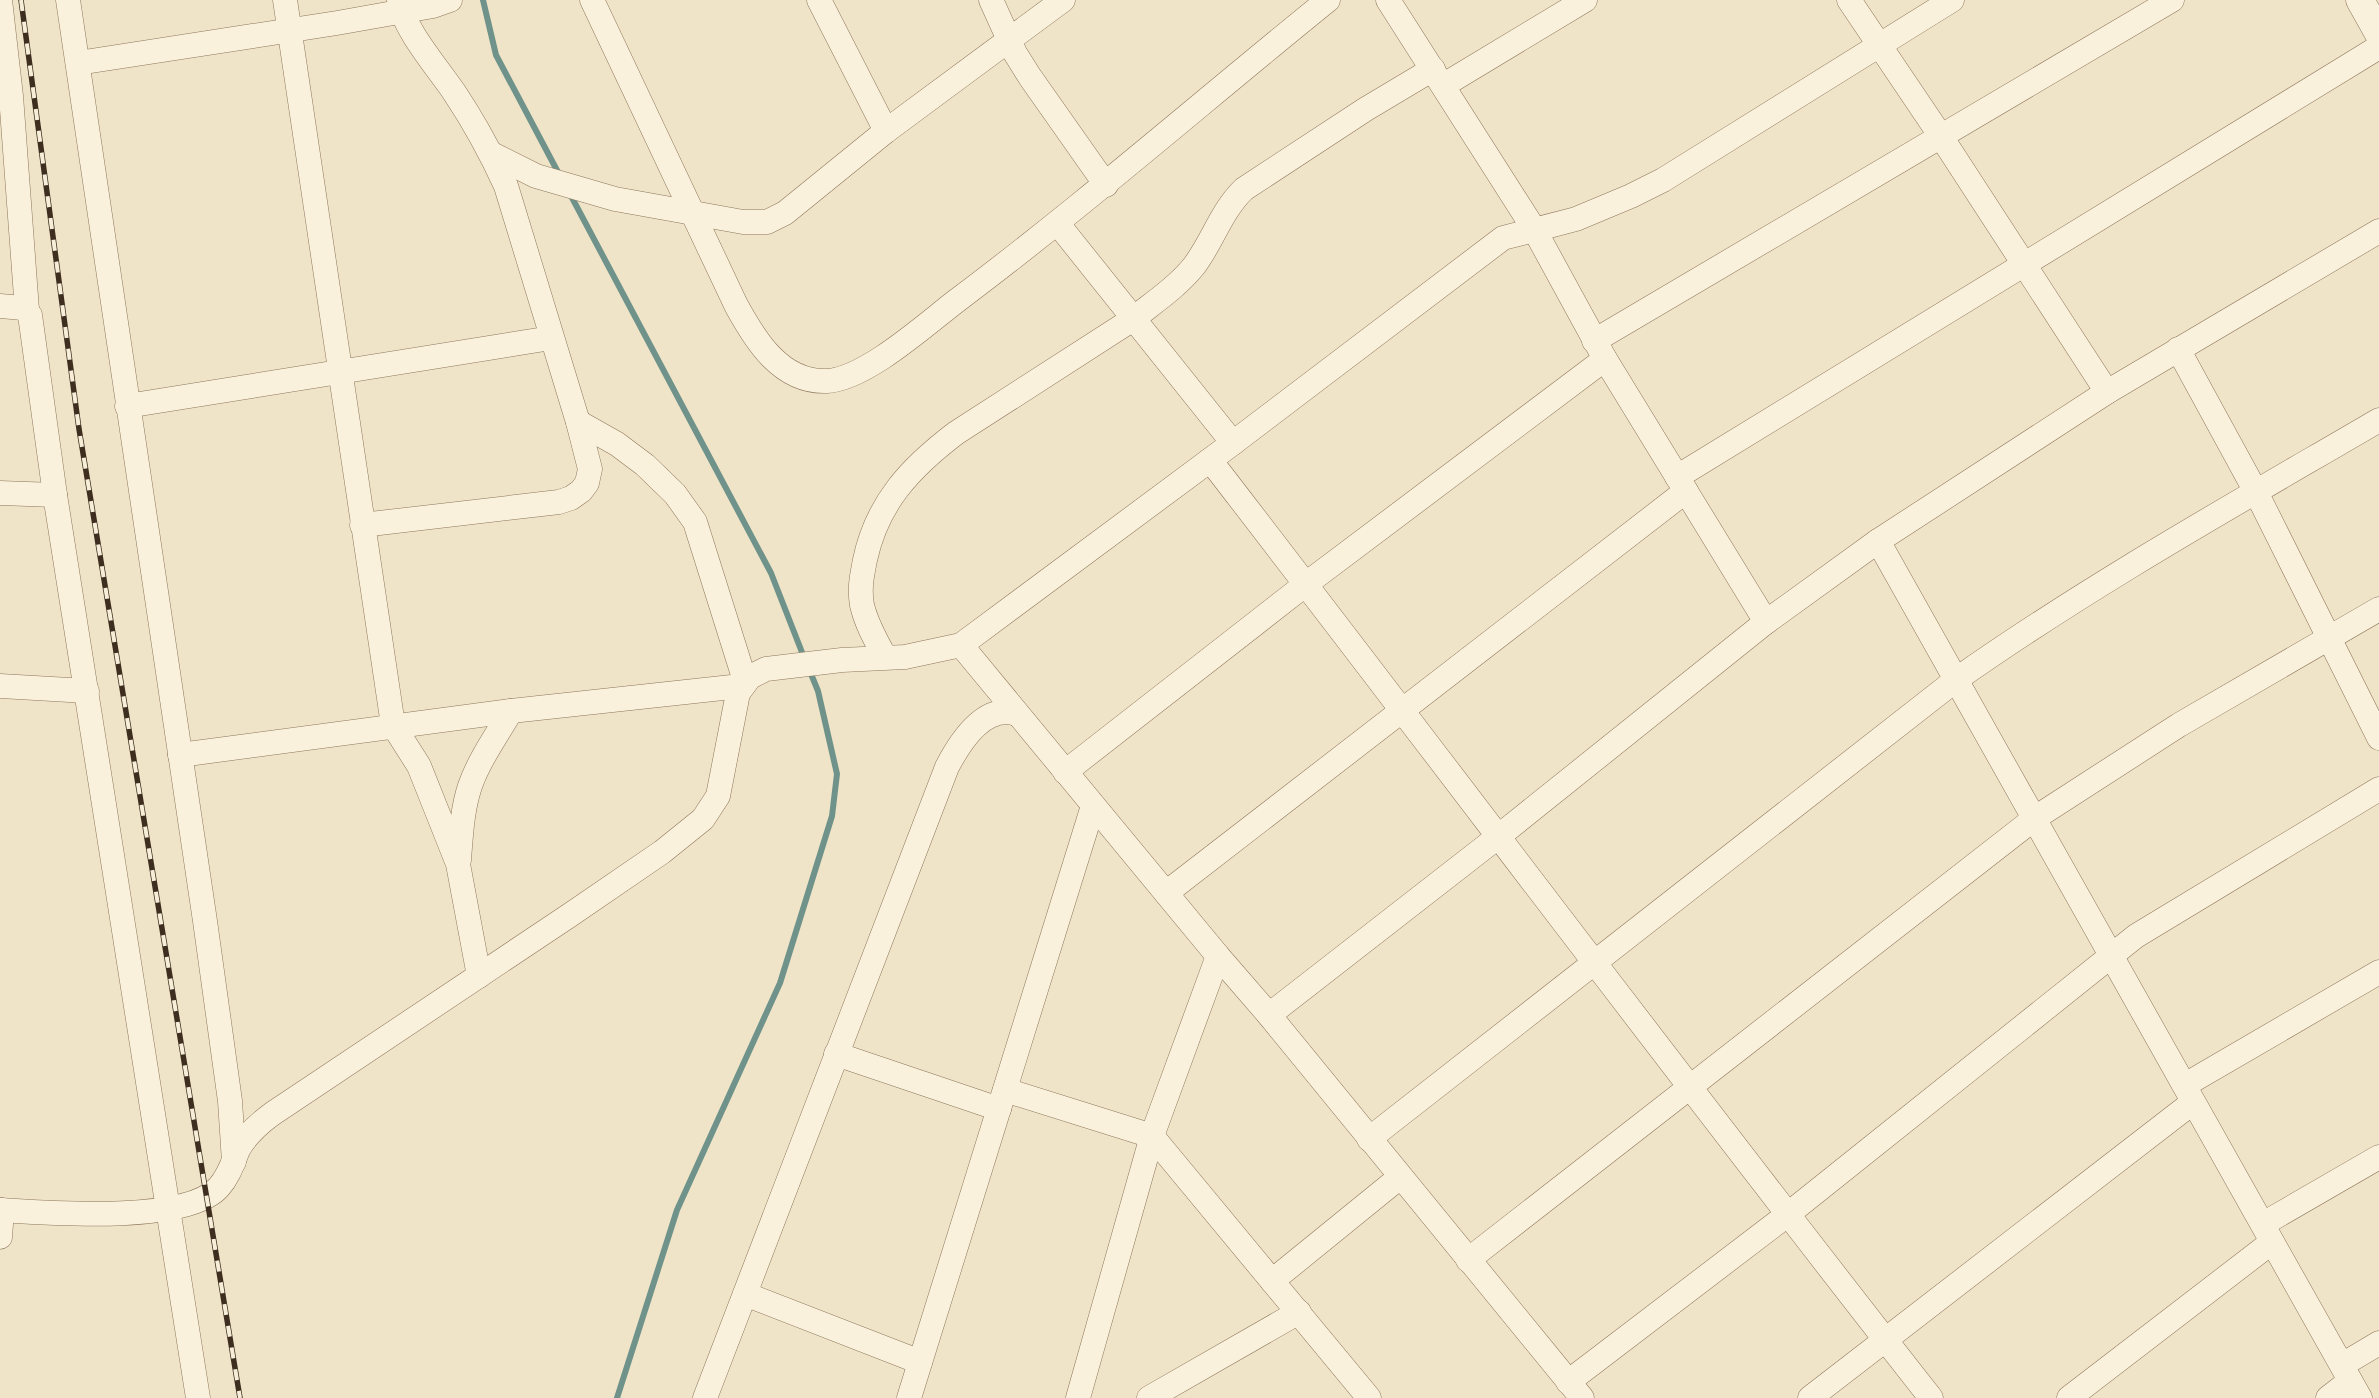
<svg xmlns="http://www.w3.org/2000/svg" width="2379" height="1398" viewBox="0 0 2379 1398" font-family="Bitter,serif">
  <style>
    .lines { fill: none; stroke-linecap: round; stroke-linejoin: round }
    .stream { stroke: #6f938a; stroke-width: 6 }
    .minor-casing { stroke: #8d765c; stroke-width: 25 }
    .tertiary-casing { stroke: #8d765c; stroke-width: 29 }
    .minor { stroke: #faf1dc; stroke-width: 24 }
    .tertiary { stroke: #faf1dc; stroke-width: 28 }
    .rail-casing { stroke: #3d2e20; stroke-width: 5.5 }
    .rail { stroke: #f7eed8; stroke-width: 4; stroke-dasharray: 11; stroke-linecap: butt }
  </style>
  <rect width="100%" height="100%" fill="#f0e4c8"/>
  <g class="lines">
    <g class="stream">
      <polyline points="483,0 496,55 560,176"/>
      <polyline points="569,192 771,573 805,660"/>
      <polyline points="617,1398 677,1210 780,983 832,816 837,774 818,691 809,669"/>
    </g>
    <g class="minor-casing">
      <g id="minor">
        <polyline points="0,0 11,96 27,310"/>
        <polyline points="68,0 205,921 230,1101 234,1162"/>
        <polyline points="285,0 393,725 419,766 458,864 479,976"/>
        <path d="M592,0L736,305C755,340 781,383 827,381C865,379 924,326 955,302C1083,206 1203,101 1328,0"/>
        <polyline points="819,0 886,131"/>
        <polyline points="991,0 1015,53 1030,77 1106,185"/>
        <polyline points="1388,0 1534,229 1605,359 1766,622"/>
        <polyline points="1849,0 1940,135 2107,392"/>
        <polyline points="78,63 337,23 433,6 450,0"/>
        <polyline points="1444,85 1585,0"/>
        <polyline points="492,154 536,176 615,199 743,222 767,222 785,213 886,131 1063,0"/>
        <polyline points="1058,224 1233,443"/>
        <polyline points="0,306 23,308 30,315 55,495 198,1398"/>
        <polyline points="1594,341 2172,0"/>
        <polyline points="2178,349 2256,492 2379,738"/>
        <polyline points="127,406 551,338"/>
        <polyline points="578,422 617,444 645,465 675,494 695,522 745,681"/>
        <path d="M1210,460C1451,772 1687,1088 1931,1398"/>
        <polyline points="1677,477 2379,47"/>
        <polyline points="0,493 55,495"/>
        <path d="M362,525L559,502L571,498L581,491L587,483L590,469L578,422L506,186C491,153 474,122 454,92C437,67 403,28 399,0"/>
        <polyline points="1878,541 2360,1398"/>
        <polyline points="961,645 1218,956 1269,1015 1582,1398"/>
        <path d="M885,657C876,641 866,623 862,605C859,589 862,575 865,560C877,503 910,468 956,433L1133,319C1153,303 1177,287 1194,266C1213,241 1221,211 1244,189L1366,109L1433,69"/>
        <polyline points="0,686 87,691"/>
        <polyline points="180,755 511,711 741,686"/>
        <polyline points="1065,772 1306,584 1605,359"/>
        <path d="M459,860C461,835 462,810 470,786C479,760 497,735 511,711"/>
        <polyline points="1166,893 1686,491"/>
        <polyline points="1269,1015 1499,836 1766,622 1878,541 2107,392 2379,231"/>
        <polyline points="836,1054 999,1109"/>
        <polyline points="2185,1085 2379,972"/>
        <polyline points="1005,1090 1152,1136 1369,1398"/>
        <path d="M1369,1139L1957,679C2092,584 2237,503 2379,420"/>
        <path d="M0,1210C48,1213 187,1224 219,1187C229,1176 233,1162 238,1150C245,1136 260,1123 272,1114L570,915L662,852L703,819L718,796L738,693L750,677L766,669L842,660L905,657L961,645L1233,443L1503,238L1576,219L1631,196L1663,180L1952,0"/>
        <polyline points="2263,1224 2379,1157"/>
        <polyline points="0,1237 2,1210"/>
        <polyline points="1468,1260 2035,818 2179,725 2379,609"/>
        <polyline points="1272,1281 1400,1177"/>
        <polyline points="745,1294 920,1362"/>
        <polyline points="2342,1365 2379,1343"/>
        <polyline points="1568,1382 1787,1215 2136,936 2379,789"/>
        <path d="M705,1398L947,767C960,742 984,703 1017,714"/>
        <polyline points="909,1398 1093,806"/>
        <polyline points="1078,1398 1152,1136 1218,956"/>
        <polyline points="1149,1398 1299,1312"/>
        <polyline points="1810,1398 2192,1103"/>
        <polyline points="2069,1398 2272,1242"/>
        <polyline points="2328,1398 2350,1381"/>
      </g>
    </g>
    <g class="tertiary-casing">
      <polyline id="tertiary" points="2360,0 2379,34"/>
    </g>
    <use href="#minor" class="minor"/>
    <use href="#tertiary" class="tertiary"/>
    <g class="rail-casing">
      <polyline id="rail" points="21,0 79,429 240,1398"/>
    </g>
    <use href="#rail" class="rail"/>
  </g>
</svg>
